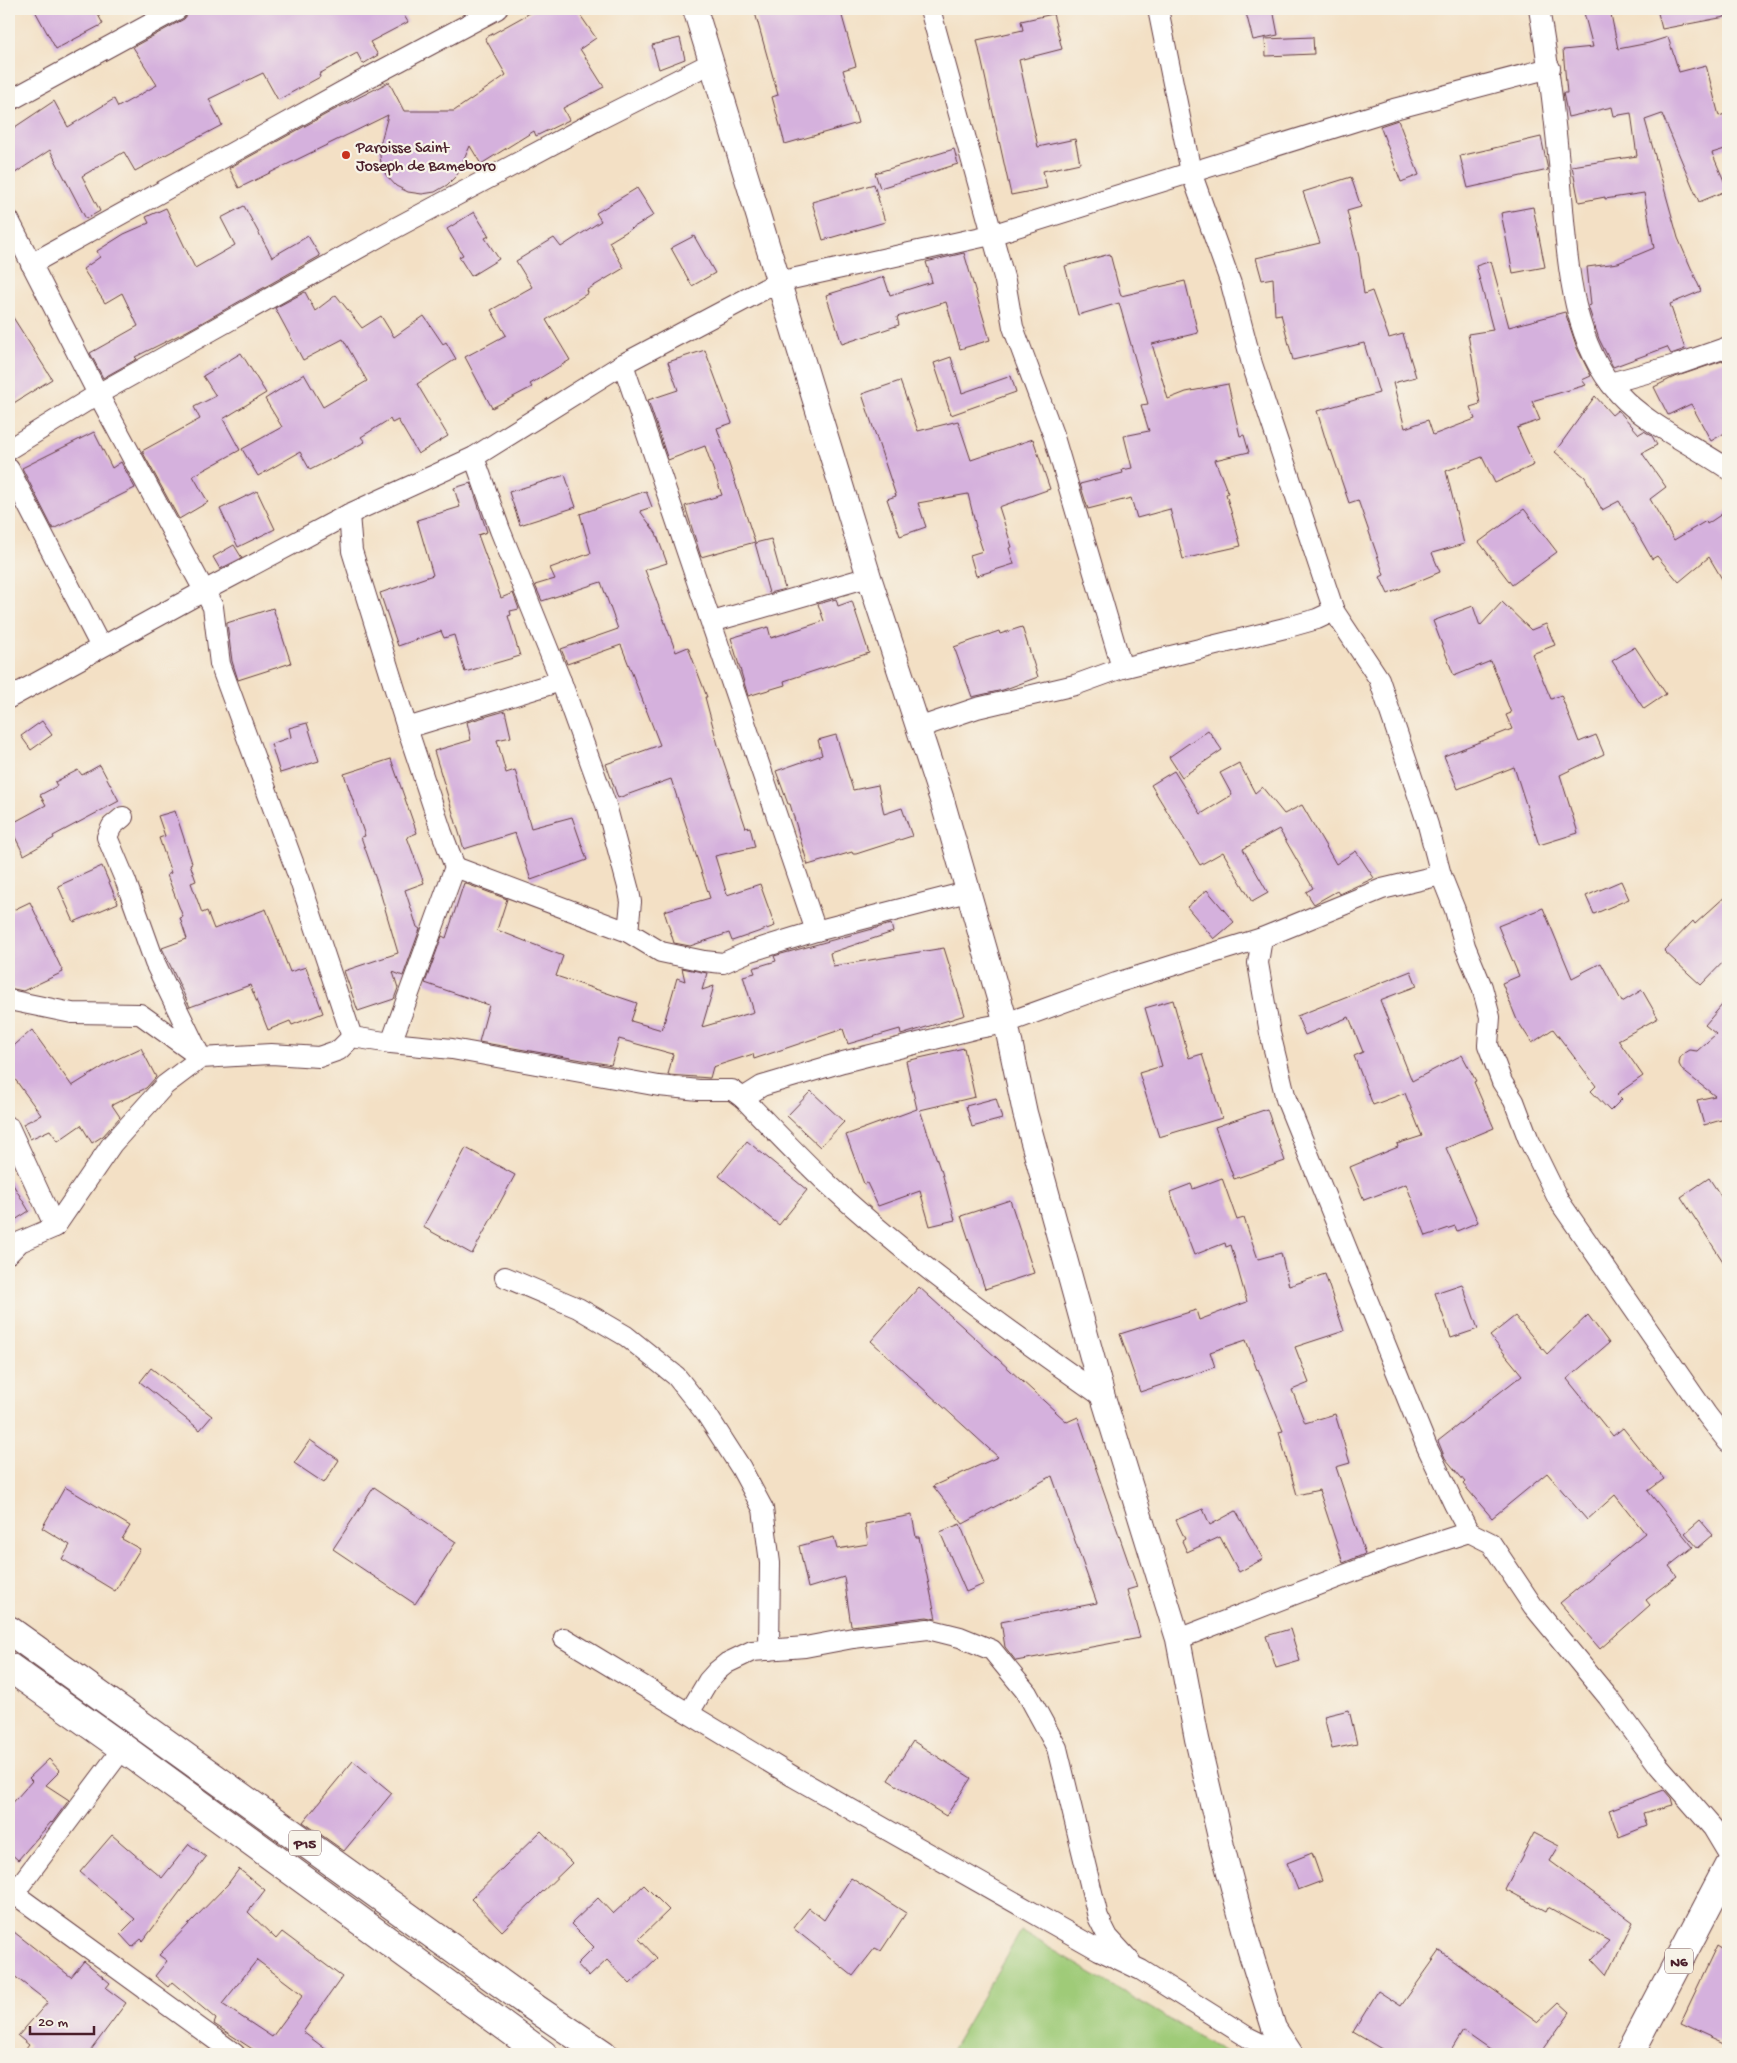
<svg xmlns="http://www.w3.org/2000/svg" width="1737" height="2063" viewBox="0 0 1737 2063" font-family="'Gochi Hand',sans-serif">
  <style>
    .green { fill: #9fcb78; stroke: #747552 }
    .building { fill: #d5b1dd; fill-rule: evenodd }
    .lines { fill: none; stroke-linecap: round; stroke-linejoin: round }
    .minor-casing { stroke: #633c42; stroke-width: 22 }
    .tertiary-casing { stroke: #633c42; stroke-width: 26 }
    .primary-casing { stroke: #633c42; stroke-width: 30 }
    .trunk-casing { stroke: #633c42; stroke-width: 30 }
    .minor { stroke: #fff; stroke-width: 20 }
    .tertiary { stroke: #fff; stroke-width: 24 }
    .primary { stroke: #fff; stroke-width: 28 }
    .trunk { stroke: #fff; stroke-width: 28 }
    .poi-dot { fill: #c8321e; stroke: #f7f3e8; stroke-width: 2 }
    .labels { text-anchor: middle; stroke-width: 4.5; stroke-linejoin: round; paint-order: stroke }
    .shield { fill: #f7f3e8; stroke: #7e5f64; stroke-width: 1 }
    .shield-label { font-size: 15px; font-weight: bold; fill: #4a1f2b }
    .poi-label { font-size: 16px; fill: #4a1f2b; stroke: #f7f3e8; text-anchor: start }
  </style>
  <rect width="100%" height="100%" fill="#f7f3e8"/>
  <filter id="ink" filterUnits="userSpaceOnUse"><feTurbulence type="fractalNoise" baseFrequency=".02" numOctaves="2"/><feDisplacementMap in="SourceGraphic" scale="10" xChannelSelector="R" yChannelSelector="G"/><feConvolveMatrix kernelMatrix="1 2 1 2 8 2 1 2 1" color-interpolation-filters="sRGB"/></filter>
  <filter id="wash" filterUnits="userSpaceOnUse"><feTurbulence type="fractalNoise" baseFrequency=".0096" numOctaves="4" result="noise"/><feDisplacementMap in="SourceGraphic" scale="20" xChannelSelector="R" yChannelSelector="G"/><feGaussianBlur stdDeviation="1.12" result="paint"/><feColorMatrix in="noise" values="0 0 0 0 0 0 0 0 0 0 0 0 0 0 0 0 0 1.4 0 .05"/><feComposite in="paint" operator="in"/></filter>
  <g filter="url(#wash)">
    <rect width="100%" height="100%" fill="#f3e0c5"/>
    <polygon class="green" points="1021,1931 1228,2054 949,2054"/>
    <g id="blocks">
      <g class="building">
        <polygon points="34,9 95,9 103,24 56,49"/>
        <polygon points="192,9 400,9 408,22 370,42 378,55 363,64 357,53 319,74 320,77 278,100 263,73 209,99 222,125 135,171 124,152 82,176 100,211 86,219 50,150 9,177 9,131 54,101 68,127 114,99 118,107 157,85 133,47 184,19"/>
        <polygon points="537,9 576,9 596,38 580,49 604,87 563,108 569,120 536,136 534,131 481,164 470,146 457,175 447,185 435,192 422,194 408,192 396,186 386,175 381,163 379,149 388,115 239,188 229,168 332,111 389,82 404,111 454,111 506,75 485,38"/>
        <polygon points="754,9 840,9 856,66 843,70 858,123 785,144 772,97 778,95"/>
        <polygon points="1245,9 1273,9 1278,35 1253,40"/>
        <polygon points="1583,9 1610,9 1618,49 1649,43 1668,37 1679,72 1706,65 1719,116 1728,113 1728,148 1712,153 1728,190 1699,202 1662,114 1645,120 1678,238 1701,291 1670,304 1685,349 1671,354 1667,347 1613,367 1599,339 1588,306 1591,305 1587,267 1618,263 1654,248 1644,193 1605,199 1605,197 1579,202 1572,166 1637,156 1631,113 1614,116 1612,107 1568,117 1563,93 1567,93 1563,50 1593,47"/>
        <polygon points="1657,9 1724,9 1725,17 1662,29"/>
        <polygon points="1053,14 1062,49 1019,60 1038,147 1075,139 1080,163 1043,171 1047,188 1011,195 977,40 1023,30 1021,21"/>
        <polygon points="1313,37 1314,54 1266,56 1265,39"/>
        <polygon points="680,38 685,59 659,69 652,45"/>
        <polygon points="1398,120 1419,175 1401,182 1380,126"/>
        <polygon points="1541,137 1548,170 1468,188 1460,156"/>
        <polygon points="954,149 958,164 880,188 875,173"/>
        <polygon points="1351,177 1361,207 1347,211 1359,257 1364,294 1372,291 1389,338 1403,334 1416,377 1393,383 1405,428 1428,420 1433,435 1475,419 1470,407 1480,404 1468,334 1493,330 1476,266 1491,261 1509,327 1565,312 1577,348 1591,376 1582,380 1586,385 1532,401 1540,420 1517,428 1534,465 1495,483 1482,457 1446,471 1464,544 1432,553 1440,572 1388,594 1380,577 1384,575 1358,500 1349,503 1331,450 1329,451 1317,411 1379,393 1364,343 1293,360 1281,314 1275,315 1273,278 1262,280 1256,258 1320,243 1303,192"/>
        <polygon points="874,184 885,222 823,240 812,202"/>
        <polygon points="637,188 654,215 609,242 624,268 587,290 588,293 546,320 570,360 530,384 532,387 492,408 465,357 506,335 491,310 532,287 516,261 554,238 561,247 601,221 596,213"/>
        <polygon points="244,206 272,257 308,236 320,256 187,331 135,357 137,359 103,378 90,353 138,326 122,293 105,303 83,269 100,257 97,251 124,234 149,223 146,217 166,208 195,268 235,245 221,218"/>
        <polygon points="1533,207 1545,267 1513,273 1501,213"/>
        <polygon points="474,212 489,236 485,238 499,259 471,276 459,257 463,255 447,229"/>
        <polygon points="694,236 715,273 692,286 671,248"/>
        <polygon points="964,253 990,340 960,349 946,302 897,317 899,325 842,344 826,295 884,277 890,295 932,282 926,262"/>
        <polygon points="1110,254 1121,296 1185,281 1198,333 1152,344 1168,399 1186,392 1228,384 1240,436 1244,435 1249,452 1215,460 1228,493 1226,494 1241,546 1183,559 1170,509 1137,518 1131,498 1088,509 1080,484 1123,473 1122,470 1132,468 1124,436 1149,431 1141,405 1148,404 1119,303 1078,315 1065,266"/>
        <polygon points="305,292 315,311 336,295 362,328 381,316 394,337 424,316 443,344 446,342 456,359 417,384 448,436 418,454 398,420 392,423 390,419 361,437 365,442 310,470 300,452 258,476 242,449 282,427 265,399 304,374 323,407 367,381 343,339 303,360 275,308"/>
        <polygon points="9,311 52,379 9,406"/>
        <polygon points="705,350 732,423 717,428 755,542 701,557 685,506 722,495 705,446 668,460 648,400 678,390 668,362"/>
        <polygon points="241,353 266,393 223,419 240,450 193,476 208,502 179,519 142,451 200,419 194,407 216,396 203,376"/>
        <polygon points="951,357 962,393 1011,376 1016,392 951,415 934,363"/>
        <polygon points="1728,359 1728,431 1711,441 1691,404 1668,415 1654,387 1672,378"/>
        <polygon points="900,381 918,431 958,421 971,460 1033,439 1050,489 999,507 1012,547 1009,548 1014,564 976,576 970,555 983,551 975,527 976,527 968,494 918,503 926,527 900,536 887,499 896,496 862,394"/>
        <polygon points="1595,396 1612,415 1618,410 1639,434 1644,431 1652,436 1657,445 1642,453 1666,487 1650,499 1674,540 1706,521 1707,524 1728,510 1728,589 1709,557 1679,582 1657,556 1652,559 1619,501 1602,510 1585,477 1555,452"/>
        <polygon points="94,432 112,468 121,462 135,488 53,529 22,468"/>
        <polygon points="565,475 576,507 520,525 509,492"/>
        <polygon points="471,483 487,532 478,535 501,598 513,593 519,609 510,611 511,615 508,616 520,656 465,672 454,635 444,638 441,631 398,646 380,593 433,575 417,520 460,507 454,488"/>
        <polygon points="257,491 275,529 238,547 220,509"/>
        <polygon points="646,491 652,507 640,511 656,533 667,563 645,570 676,652 688,647 707,697 705,697 718,745 746,828 750,827 755,847 715,856 727,895 760,884 775,926 732,941 729,933 690,946 674,943 664,911 710,898 671,779 618,798 606,764 660,745 621,645 567,664 564,656 561,649 618,629 601,582 542,601 535,585 555,579 550,568 591,553 580,514"/>
        <polygon points="1524,509 1557,552 1512,585 1479,542"/>
        <polygon points="771,539 785,589 769,593 755,543"/>
        <polygon points="234,545 242,558 220,569 213,557"/>
        <polygon points="836,599 838,606 852,601 869,653 784,681 785,685 748,696 731,638 768,627 771,638 824,621 818,604"/>
        <polygon points="1502,602 1531,630 1546,624 1555,645 1532,654 1551,699 1561,695 1579,742 1596,735 1604,754 1560,775 1578,833 1539,845 1514,767 1458,789 1444,756 1512,729 1506,715 1511,713 1491,661 1454,676 1433,621 1473,606 1480,626"/>
        <polygon points="273,608 291,663 238,680 232,661 227,623"/>
        <polygon points="1022,627 1038,677 1003,690 972,697 954,647 999,631 1000,634"/>
        <polygon points="1635,647 1666,694 1644,709 1612,661"/>
        <polygon points="505,711 511,737 497,740 506,773 515,770 531,828 572,817 587,860 531,880 515,833 464,849 434,751 471,740 467,722"/>
        <polygon points="42,721 52,735 31,750 21,736"/>
        <polygon points="307,723 319,761 280,773 271,744 291,737 289,728"/>
        <polygon points="1208,730 1222,750 1182,777 1169,757"/>
        <polygon points="836,735 853,790 878,785 884,814 902,808 912,836 856,854 853,854 852,852 808,865 790,804 788,804 776,771 822,755 818,740"/>
        <polygon points="391,759 417,833 407,837 424,883 405,890 417,927 420,929 403,976 393,972 398,988 394,999 358,1011 344,971 398,953 378,885 361,837 365,836 344,774"/>
        <polygon points="1239,763 1255,793 1262,787 1284,814 1302,805 1336,864 1356,851 1374,878 1339,894 1337,891 1314,904 1306,892 1313,888 1279,829 1243,849 1268,893 1252,902 1223,852 1200,865 1151,785 1174,771 1201,814 1232,795 1220,773"/>
        <polygon points="100,765 119,801 53,836 54,838 24,855 9,825 46,805 40,795 57,786 55,782 78,770 82,775"/>
        <polygon points="175,811 192,863 190,864 196,881 191,883 202,913 207,911 214,929 266,909 290,972 306,967 323,1013 292,1025 290,1021 268,1030 250,985 190,1007 162,948 187,939 180,918 183,917 167,875 171,873 159,838 165,836 158,816"/>
        <polygon points="102,866 118,903 74,922 58,886"/>
        <polygon points="1621,881 1629,899 1594,914 1586,896"/>
        <polygon points="464,883 507,899 497,930 563,956 556,976 637,1003 631,1021 662,1030 677,978 685,981 682,968 707,973 702,990 714,986 702,1027 754,1012 743,976 755,973 753,968 776,961 774,956 891,924 893,932 830,953 833,966 944,948 965,1015 901,1035 900,1029 848,1044 843,1029 754,1059 753,1054 713,1067 710,1078 668,1075 673,1054 619,1039 611,1065 479,1042 489,1005 425,983 442,936 446,938"/>
        <polygon points="1207,890 1234,922 1214,939 1187,907"/>
        <polygon points="1728,894 1728,957 1701,985 1664,951 1693,921 1695,924"/>
        <polygon points="30,902 63,972 23,991 9,988 9,912"/>
        <polygon points="1543,908 1572,978 1601,963 1622,1002 1642,990 1658,1018 1618,1040 1643,1076 1617,1094 1622,1099 1610,1111 1591,1091 1596,1086 1553,1029 1532,1043 1517,1020 1502,983 1519,976 1498,926"/>
        <polygon points="1411,971 1417,986 1380,1000 1412,1081 1462,1055 1476,1081 1474,1082 1494,1128 1446,1148 1478,1222 1457,1231 1455,1226 1426,1236 1406,1184 1364,1200 1350,1167 1398,1147 1397,1144 1422,1136 1405,1093 1373,1105 1354,1056 1363,1052 1349,1017 1305,1035 1297,1016"/>
        <polygon points="1728,998 1728,1118 1704,1125 1697,1100 1715,1096 1682,1070 1679,1064 1680,1058 1684,1053 1689,1050 1697,1051 1716,1034 1705,1025"/>
        <polygon points="1173,1000 1189,1058 1202,1054 1222,1118 1159,1137 1139,1073 1162,1066 1145,1008"/>
        <polygon points="32,1030 72,1086 111,1062 141,1048 156,1077 146,1088 112,1105 120,1117 103,1136 92,1143 81,1125 58,1141 50,1130 30,1139 23,1124 41,1115 9,1071 9,1050"/>
        <polygon points="964,1048 975,1097 920,1110 940,1169 941,1169 955,1220 930,1226 920,1191 878,1206 867,1183 864,1184 846,1135 917,1109 906,1061"/>
        <polygon points="811,1091 844,1122 820,1147 787,1116"/>
        <polygon points="996,1098 1002,1119 972,1127 966,1106"/>
        <polygon points="1267,1109 1285,1161 1234,1179 1215,1127"/>
        <polygon points="747,1141 807,1190 779,1225 719,1176"/>
        <polygon points="466,1148 515,1175 472,1254 423,1227"/>
        <polygon points="9,1178 29,1211 9,1224"/>
        <polygon points="1222,1178 1237,1220 1244,1218 1258,1259 1281,1253 1289,1286 1325,1274 1344,1331 1295,1347 1309,1383 1292,1390 1305,1423 1335,1414 1350,1463 1336,1467 1365,1554 1343,1563 1319,1490 1297,1495 1279,1432 1283,1431 1258,1369 1257,1370 1246,1340 1210,1352 1215,1367 1140,1392 1120,1334 1196,1310 1199,1320 1247,1302 1231,1245 1226,1247 1225,1243 1194,1255 1170,1192 1191,1184 1193,1189"/>
        <polygon points="1709,1178 1728,1207 1728,1269 1681,1197"/>
        <polygon points="1010,1200 1034,1273 985,1289 961,1216"/>
        <polygon points="1462,1284 1478,1329 1451,1338 1435,1293"/>
        <polygon points="919,1287 1067,1422 1078,1417 1137,1587 1127,1590 1140,1638 1016,1661 1005,1647 1001,1622 1097,1603 1052,1476 963,1524 933,1486 998,1457 871,1341"/>
        <polygon points="1588,1315 1609,1343 1567,1379 1613,1436 1623,1428 1664,1479 1648,1491 1693,1547 1669,1566 1677,1576 1646,1600 1650,1605 1600,1649 1560,1603 1645,1533 1615,1495 1587,1520 1547,1473 1492,1518 1463,1484 1465,1482 1445,1458 1438,1441 1522,1375 1490,1336 1515,1316 1547,1354"/>
        <polygon points="151,1368 212,1416 200,1430 140,1382"/>
        <polygon points="310,1440 339,1460 324,1483 294,1463"/>
        <polygon points="65,1487 130,1526 122,1539 140,1549 115,1591 62,1559 70,1545 42,1528"/>
        <polygon points="374,1487 456,1542 415,1604 333,1549"/>
        <polygon points="1203,1509 1210,1525 1236,1511 1263,1559 1239,1572 1220,1537 1187,1552 1182,1541 1185,1539 1176,1520"/>
        <polygon points="912,1515 916,1537 919,1537 936,1619 927,1617 851,1626 844,1577 808,1588 799,1546 834,1537 837,1549 868,1544 865,1524"/>
        <polygon points="1700,1520 1713,1535 1698,1548 1685,1533"/>
        <polygon points="960,1524 984,1584 966,1592 940,1532"/>
        <polygon points="1290,1629 1300,1661 1276,1668 1266,1636"/>
        <polygon points="1349,1710 1357,1744 1332,1749 1324,1716"/>
        <polygon points="913,1741 971,1778 946,1816 888,1780"/>
        <polygon points="49,1759 60,1771 46,1785 69,1800 52,1823 51,1822 18,1860 9,1852 9,1807 32,1781 29,1778"/>
        <polygon points="353,1761 392,1793 344,1851 303,1822"/>
        <polygon points="1664,1790 1671,1798 1673,1805 1643,1813 1647,1826 1619,1837 1609,1810"/>
        <polygon points="541,1831 572,1863 502,1931 471,1899"/>
        <polygon points="1534,1833 1559,1846 1550,1861 1633,1922 1607,1975 1592,1959 1609,1941 1548,1907 1546,1911 1505,1889"/>
        <polygon points="112,1835 162,1878 189,1844 206,1857 143,1941 141,1939 132,1947 120,1934 135,1919 80,1872"/>
        <polygon points="1312,1853 1322,1881 1298,1890 1287,1863"/>
        <path d="M239,1869L265,1890L248,1912L276,1939L282,1932L342,1977L303,2032L332,2054H260L214,2024L216,2019L172,1982L168,1987L155,1976L167,1961L159,1955L227,1885ZM257,1960L303,1995L272,2037L222,2004Z"/>
        <polygon points="851,1878 906,1913 881,1951 875,1948 853,1976 793,1928 809,1908 824,1920"/>
        <polygon points="644,1885 669,1910 639,1939 657,1958 630,1984 607,1960 589,1977 577,1964 594,1947 571,1924 598,1898 613,1914"/>
        <polygon points="9,1928 71,1977 84,1961 110,1983 106,1988 126,2003 88,2054 22,2054 29,2045 18,2036 48,2002 9,1972"/>
        <polygon points="1717,1946 1728,1953 1728,2046 1680,2024"/>
        <polygon points="1440,1951 1538,2022 1559,2002 1570,2012 1540,2054 1496,2054 1463,2031 1449,2054 1390,2054 1353,2032 1378,1991 1401,2006"/>
      </g>
    </g>
  </g>
  <g filter="url(#ink)">
    <use href="#blocks" fill-opacity="0" stroke="#633c42" stroke-width="1"/>
    <g class="lines">
      <g class="minor-casing">
        <g id="minor">
          <polyline points="930,9 1005,281 1013,327 1054,437 1122,668"/>
          <polyline points="1158,9 1191,172 1231,284 1252,364 1334,611 1379,679 1428,825 1441,875 1455,910 1465,946 1482,987 1490,1017 1488,1045 1502,1082 1514,1101 1528,1138 1559,1201 1707,1415 1728,1442"/>
          <path d="M1539,9C1548,60 1554,111 1559,163C1567,238 1565,336 1619,394C1646,424 1695,446 1728,469"/>
          <polyline points="9,101 178,9"/>
          <polyline points="9,220 98,394 213,607 220,664 300,881 352,1037"/>
          <polyline points="31,264 360,82 497,9"/>
          <polyline points="623,364 816,931"/>
          <polyline points="1610,383 1679,364 1728,347"/>
          <polyline points="9,449 98,394 384,234 596,121 711,63"/>
          <polyline points="474,457 500,530 561,681 606,805 629,891 631,902 628,932 661,952 704,961 723,963 748,952 816,931 967,892"/>
          <polyline points="9,469 101,647"/>
          <polyline points="349,514 352,551 407,728 442,833 455,867 391,1043"/>
          <polyline points="712,622 869,577"/>
          <polyline points="9,698 204,591 349,514 474,457 623,364 778,282 991,235 1394,109 1550,68"/>
          <polyline points="407,728 561,681"/>
          <polyline points="918,728 977,708 1075,685 1122,668 1285,628 1317,619 1334,611"/>
          <polyline points="455,867 628,932"/>
          <polyline points="1262,938 1258,963 1270,1033 1286,1099 1427,1447 1454,1504 1469,1532"/>
          <polyline points="9,1000 72,1013 140,1014 201,1058 271,1054 319,1057 339,1050 352,1037 391,1043 452,1049 659,1086 699,1090 732,1090 743,1098 762,1086 843,1062 974,1029 1006,1023 1116,983 1262,938 1382,889 1441,875"/>
          <path d="M743,1098C771,1127 798,1156 828,1184C913,1263 1008,1330 1103,1397"/>
          <polyline points="9,1127 55,1227"/>
          <polyline points="9,1253 20,1242 55,1227 112,1144 165,1085 201,1058 155,963 126,882 107,837 112,826 123,817"/>
          <polyline points="505,1277 578,1308 626,1336 676,1376 707,1415 741,1468 763,1509 770,1563 769,1650"/>
          <polyline points="564,1638 794,1777 1037,1915 1099,1950 1141,1970 1249,2038 1282,2054"/>
          <polyline points="1178,1639 1386,1559 1469,1532 1491,1543 1533,1606 1608,1697 1659,1766 1713,1828 1728,1853"/>
          <polyline points="689,1713 708,1681 717,1671 727,1663 752,1651 805,1647 853,1638 928,1629 960,1637 992,1650 1027,1693 1057,1748 1098,1917 1108,1937 1130,1961"/>
          <polyline points="9,1890 235,2054"/>
          <polyline points="9,1900 123,1748"/>
        </g>
      </g>
      <g class="tertiary-casing">
        <polyline id="tertiary" points="695,9 869,577 942,800 1006,1023 1025,1113 1103,1397 1178,1639 1197,1739 1222,1846 1249,1948 1274,2028 1291,2054"/>
      </g>
      <g class="primary-casing">
        <g id="primary">
          <polyline points="9,1630 535,2008 603,2054"/>
          <polyline points="9,1667 123,1748 543,2054"/>
        </g>
      </g>
      <g class="trunk-casing">
        <polyline id="trunk" points="1630,2054 1728,1867"/>
      </g>
      <use href="#minor" class="minor"/>
      <use href="#tertiary" class="tertiary"/>
      <use href="#primary" class="primary"/>
      <use href="#trunk" class="trunk"/>
    </g>
  </g>
  <circle class="poi-dot" cx="346" cy="155" r="5"/>
  <g class="labels">
    <g class="shield">
      <rect x="289" y="1830.5" width="32" height="25" rx="4"/>
      <rect x="1665" y="1948.5" width="28" height="25" rx="4"/>
    </g>
    <g class="shield-label">
      <text x="305" y="1848">P15</text>
      <text x="1679" y="1966">N6</text>
    </g>
    <g class="poi-label">
      <text x="356" y="152">Paroisse Saint<tspan x="356" dy="18">Joseph de Bameboro</tspan></text>
    </g>
  </g>
  <rect width="1737" height="2063" fill="none" stroke="#f7f3e8" stroke-width="30"/>
  <path d="M30 2026v8h64v-8" fill="none" stroke="#4a1f2b" stroke-width="2.5"/>
  <text x="38" y="2026" font-size="15" fill="#4a1f2b" stroke="#f7f3e8" stroke-width="4" paint-order="stroke">20 m</text>
</svg>
